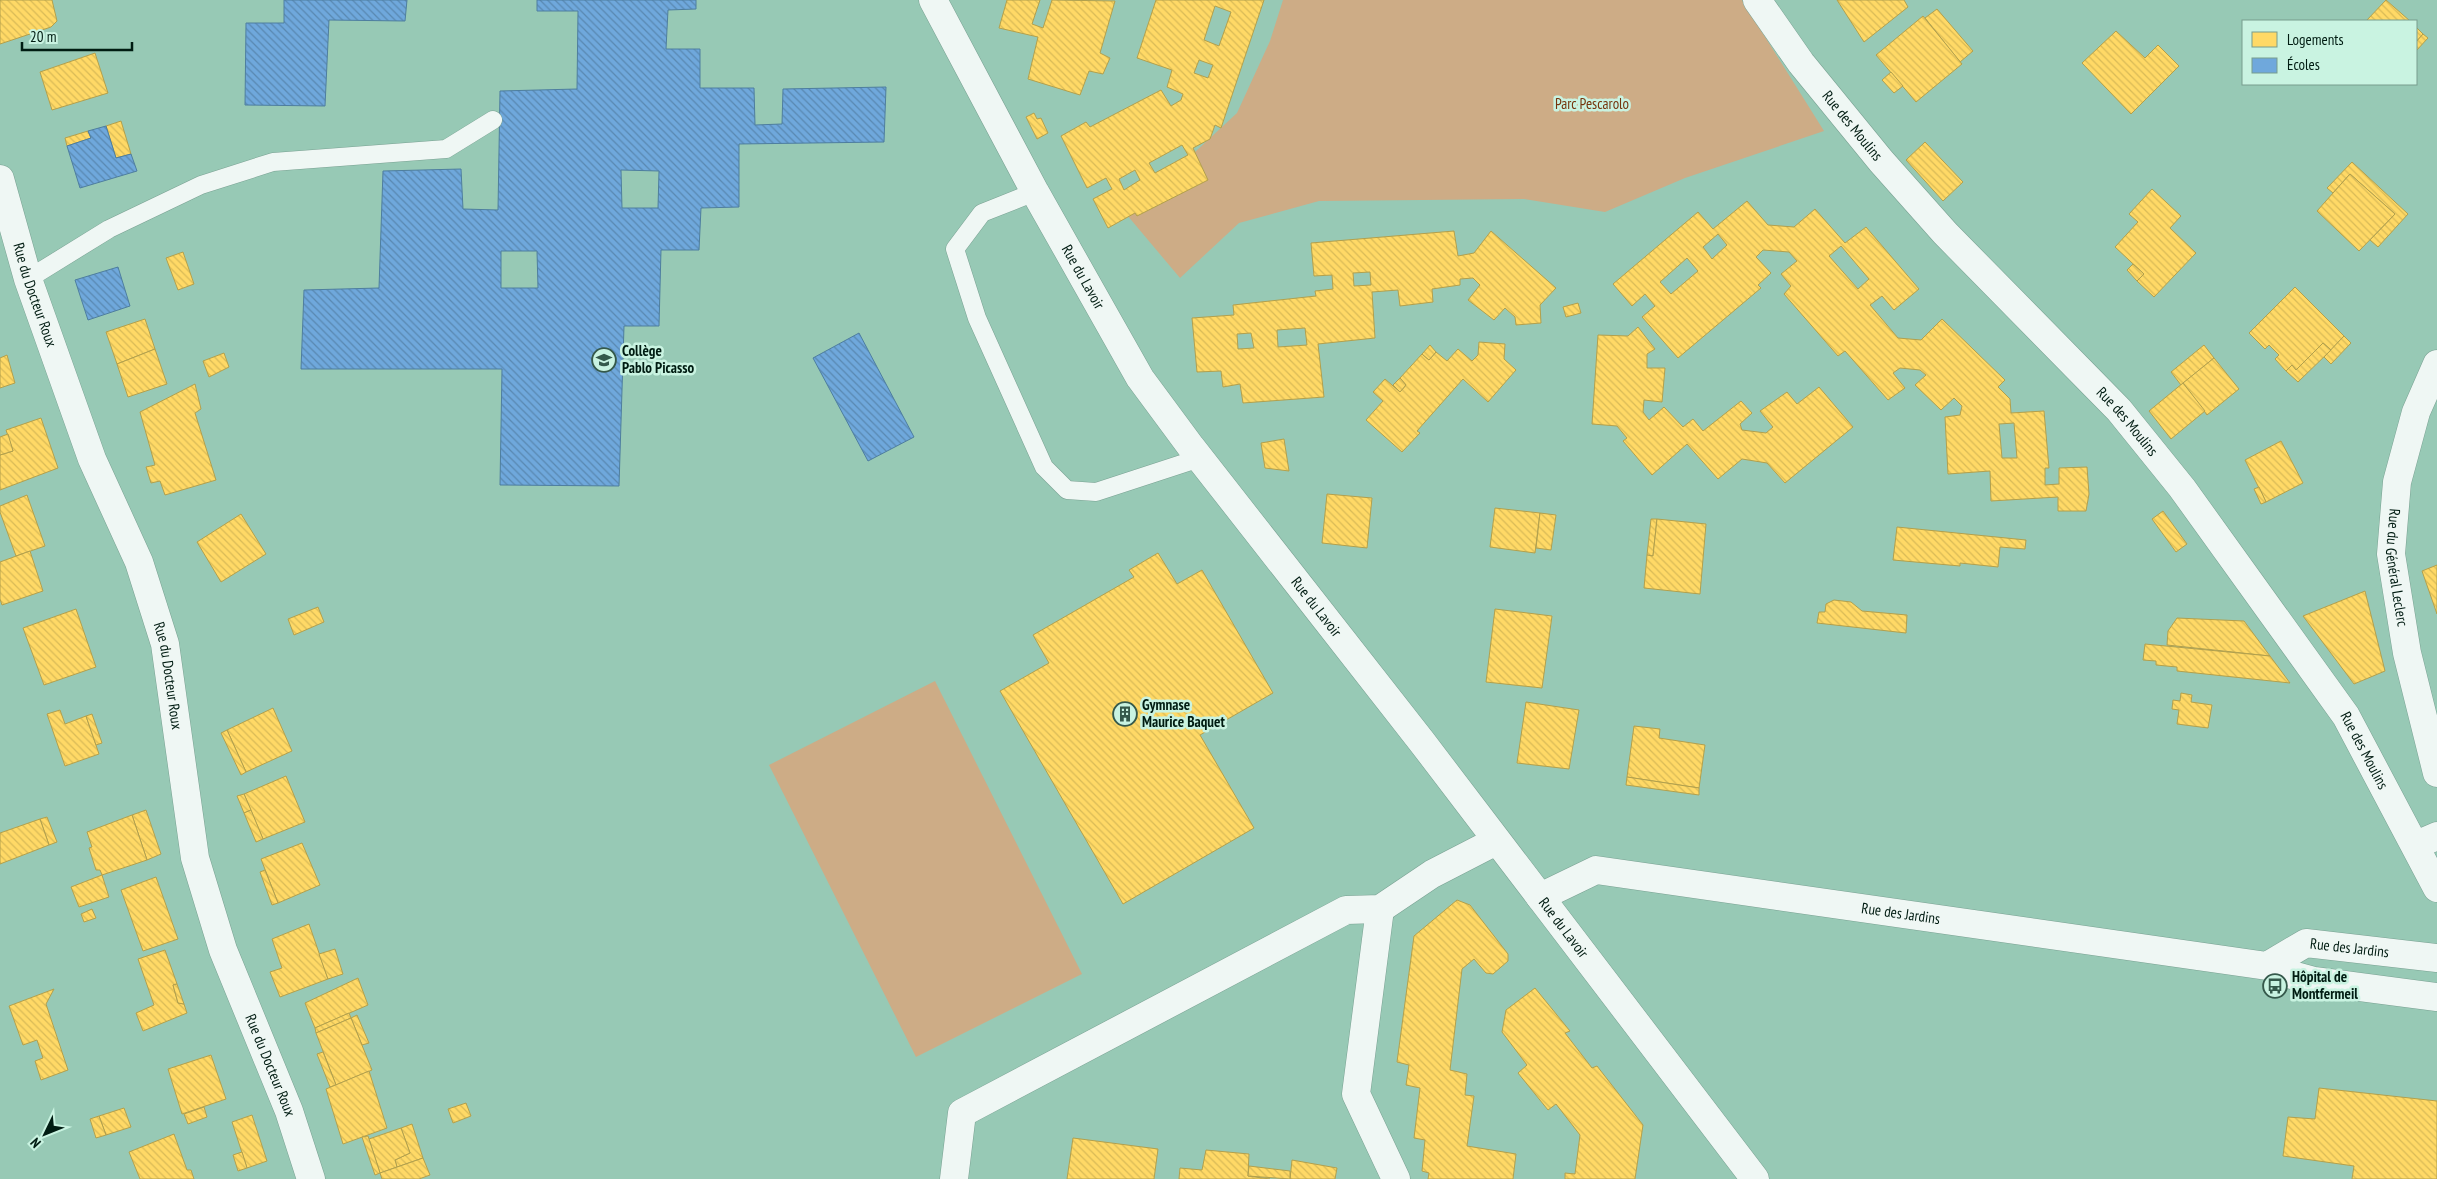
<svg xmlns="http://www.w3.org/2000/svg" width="2437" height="1179" viewBox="0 0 2437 1179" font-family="'PT Sans Narrow',sans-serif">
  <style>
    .green { fill: #cdac86 }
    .homes { fill: url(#homes-back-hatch); stroke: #b2a04d; fill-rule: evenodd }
    .schools { fill: url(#schools-back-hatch); stroke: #4e7e9f; fill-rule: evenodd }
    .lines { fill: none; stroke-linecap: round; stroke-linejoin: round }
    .service-casing { stroke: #79a192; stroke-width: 19 }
    .minor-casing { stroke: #79a192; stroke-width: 29 }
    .tertiary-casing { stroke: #79a192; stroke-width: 29 }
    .service { stroke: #eff7f4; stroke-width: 18 }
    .minor { stroke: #eff7f4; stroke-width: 28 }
    .tertiary { stroke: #eff7f4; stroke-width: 28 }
    .labels { text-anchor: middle; stroke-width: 5; stroke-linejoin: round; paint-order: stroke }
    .park-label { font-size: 15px; fill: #75340c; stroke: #c9f3e1 }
    .street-label { font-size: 15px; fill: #001c12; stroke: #c9f3e1 }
    .poi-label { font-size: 15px; font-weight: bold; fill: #001c12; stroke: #c9f3e1; text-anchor: start }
  </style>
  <defs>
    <pattern id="homes-back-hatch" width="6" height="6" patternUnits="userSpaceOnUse" patternTransform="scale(1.25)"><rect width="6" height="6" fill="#ffd966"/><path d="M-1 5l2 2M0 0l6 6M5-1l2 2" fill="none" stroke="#d9ba57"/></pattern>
    <pattern id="schools-back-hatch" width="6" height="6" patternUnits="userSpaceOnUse" patternTransform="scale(1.25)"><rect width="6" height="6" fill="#6fa8dc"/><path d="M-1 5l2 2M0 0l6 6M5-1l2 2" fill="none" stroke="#5988b1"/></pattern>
  </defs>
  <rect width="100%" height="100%" fill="#97c9b5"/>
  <g class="green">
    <polygon points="1283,0 1742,0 1824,131 1685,178 1605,212 1524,199 1319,201 1239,223 1180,278 1127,215 1237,113 1270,41"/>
    <polygon points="935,681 1082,974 916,1057 769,765"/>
  </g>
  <g class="homes">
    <polygon points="0,0 52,0 57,21 51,27 0,44"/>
    <polygon points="1007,0 1040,0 1032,24 1043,28 1052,0 1115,1 1100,53 1110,58 1103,74 1089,71 1080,95 1028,79 1038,37 999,28"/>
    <path d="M1156,0H1264L1221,128L1215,125L1210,139L1193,148L1208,180L1137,216L1135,213L1108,228L1093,199L1112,189L1106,178L1087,188L1061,136L1086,122L1090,127L1161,90L1171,106L1181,100L1183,94L1167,87L1172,70L1137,58ZM1215,6L1231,12L1219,46L1204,40ZM1199,60L1213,65L1208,78L1194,73ZM1182,145L1188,155L1155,173L1149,163ZM1135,170L1140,180L1124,190L1119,179Z"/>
    <polygon points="1837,0 1904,0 1908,7 1864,42"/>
    <polygon points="2386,0 2410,21 2366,21"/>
    <polygon points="1937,9 1973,51 1960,62 1925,18"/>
    <polygon points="1923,16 1962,64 1916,102 1876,55"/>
    <polygon points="2416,27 2423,34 2416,42"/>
    <polygon points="2116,31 2145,58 2158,45 2179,66 2131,114 2082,63"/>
    <polygon points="2423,34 2428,38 2416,51 2416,42"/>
    <polygon points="95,53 108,93 52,110 40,72"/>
    <polygon points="1891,72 1903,86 1894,93 1882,80"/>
    <polygon points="1034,113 1037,119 1041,118 1048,133 1037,139 1026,117"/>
    <polygon points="121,121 131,154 116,158 106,126"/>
    <polygon points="88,131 91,138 67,146 65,138"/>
    <polygon points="1925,142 1963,182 1943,201 1906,160"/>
    <polygon points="2352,162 2408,214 2378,247 2370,240 2395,214 2350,174 2333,193 2327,188"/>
    <polygon points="2350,174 2395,214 2359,251 2317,211"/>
    <polygon points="2152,189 2181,216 2170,228 2196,253 2154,297 2137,281 2144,274 2115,247 2138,222 2129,214"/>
    <path d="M1747,201L1768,225L1794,227L1815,209L1845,243L1866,227L1919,289L1894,310L1882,296L1870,305L1898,338L1921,340L1942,319L2005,380L1998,387L2010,399L2011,413L2044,411L2049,468H2045V485L2059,484V468L2087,467L2089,494L2086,511H2058V497L1991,501L1990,471L1948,474L1945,417L1960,415L1962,406L1954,398L1941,410L1915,385L1926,375L1920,370L1900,368L1893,373L1905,388L1888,400L1845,351L1838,356L1784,294L1791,286L1781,274L1797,261L1789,252L1763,250L1756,257L1771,273L1758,285L1761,288L1678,358L1642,317L1655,306L1645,294L1632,306L1613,284L1698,212L1713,229ZM1718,234L1727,245L1712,259L1703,247ZM1841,246L1869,279L1858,289L1829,256ZM1687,258L1698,271L1671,294L1660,282ZM2014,423L2017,458H2002L1999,424Z"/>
    <path d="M1454,231L1458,256L1474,253L1491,231L1556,288L1540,305L1541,323L1516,325L1515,317L1505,308L1494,320L1468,300L1480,285L1473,278L1460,279V285L1432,289L1433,302L1400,306L1398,290L1372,292L1375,338L1318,344L1324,397L1243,403L1240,384L1223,387L1221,371L1197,372L1192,318L1234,315L1233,305L1316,296L1315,291L1333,289L1332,275L1314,276L1311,243ZM1370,272L1371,285L1354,286L1353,273ZM1305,328L1307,345L1278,347L1277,330ZM1251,333L1254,348L1238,349L1237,334Z"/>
    <polygon points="183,252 194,284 178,290 166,258"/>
    <polygon points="2133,264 2144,274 2137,281 2127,270"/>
    <polygon points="2295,287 2344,336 2331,350 2323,343 2296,370 2292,365 2286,371 2275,359 2279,355 2269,345 2265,349 2249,333"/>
    <polygon points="1578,303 1581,313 1566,317 1563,307"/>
    <polygon points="145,319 155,349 117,364 106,332"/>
    <polygon points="1638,327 1655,349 1647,354 1647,368 1665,368 1662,402 1644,400 1643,412 1649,420 1664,407 1683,427 1693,419 1703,431 1741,401 1752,413 1740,424 1742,430 1766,433 1773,427 1760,411 1787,392 1797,404 1819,387 1853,427 1785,483 1767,463 1742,459 1718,479 1687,444 1652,475 1623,441 1627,438 1617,426 1592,424 1598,335 1628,336"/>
    <polygon points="2344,336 2351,343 2331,364 2324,357"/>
    <polygon points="1479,342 1505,344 1504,359 1516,370 1488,402 1463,379 1417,431 1420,433 1402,452 1366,420 1383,401 1373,392 1385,379 1400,392 1406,385 1400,378 1422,354 1429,360 1436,352 1447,361 1458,349 1472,361 1478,355"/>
    <polygon points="2323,343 2331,350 2298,382 2286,371 2292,365 2296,370"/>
    <polygon points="1430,345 1436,352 1429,360 1422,354"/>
    <polygon points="2204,345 2214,358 2181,385 2171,372"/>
    <polygon points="155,349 167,384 128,397 117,364"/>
    <polygon points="224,353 229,367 209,377 203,361"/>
    <polygon points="7,355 15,383 0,388 0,358"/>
    <polygon points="2214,358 2239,389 2207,415 2183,383"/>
    <polygon points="1400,378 1406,385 1400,392 1393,385"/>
    <polygon points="2183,383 2205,411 2171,439 2149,411"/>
    <polygon points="195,384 201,409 195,413 216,480 165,495 160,481 151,483 146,467 155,465 140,412"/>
    <polygon points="41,418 58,468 0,490 0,455 13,451 6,430"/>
    <polygon points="8,434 13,451 0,455 0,437"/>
    <polygon points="1284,439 1289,471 1265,468 1261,443"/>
    <polygon points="2281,441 2303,483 2266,502 2245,460"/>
    <polygon points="2259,487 2266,502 2261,504 2254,489"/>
    <polygon points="1327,494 1372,498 1367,548 1322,543"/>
    <polygon points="27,495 45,546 16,556 0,512 0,506"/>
    <polygon points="1495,508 1540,513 1535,553 1490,547"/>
    <polygon points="2163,511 2187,544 2176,552 2152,519"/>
    <polygon points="1540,513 1556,515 1551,550 1536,548"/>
    <polygon points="241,514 266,554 221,582 197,542"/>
    <polygon points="1651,519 1657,519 1653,556 1647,555"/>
    <polygon points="1657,519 1706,524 1700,594 1644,588 1647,555 1653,556"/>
    <polygon points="1897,527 2026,540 2025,549 2000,547 1998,567 1960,563 1960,566 1893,560"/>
    <polygon points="30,551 43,591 2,605 0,599 0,562"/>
    <polygon points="1158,553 1177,584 1202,570 1273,693 1200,735 1254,828 1123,904 1000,691 1049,663 1033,635 1134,577 1129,570"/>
    <polygon points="2437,565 2437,614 2422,571"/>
    <polygon points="2365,591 2385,671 2354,684 2303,616"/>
    <polygon points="1834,600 1851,602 1862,611 1907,615 1906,633 1817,623 1819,612 1825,612 1826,604"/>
    <polygon points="318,607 324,622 294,635 288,619"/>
    <polygon points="76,609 96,667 44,685 23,628"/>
    <polygon points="1495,609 1552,616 1542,688 1486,682"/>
    <polygon points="2177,618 2244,621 2270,656 2167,645 2168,631"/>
    <polygon points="2145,644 2270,656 2290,683 2177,671 2177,667 2156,665 2156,661 2143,660"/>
    <polygon points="2181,693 2192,695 2191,702 2212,705 2208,728 2177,724 2179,710 2172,709 2173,700 2180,701"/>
    <polygon points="1526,702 1579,710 1569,769 1517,763"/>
    <polygon points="273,708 292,751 246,772 227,730"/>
    <polygon points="60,710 65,724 86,716 99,754 65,766 47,714"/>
    <polygon points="92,714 102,743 96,745 86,716"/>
    <polygon points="1634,726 1660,729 1659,738 1705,745 1699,788 1627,777"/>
    <polygon points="227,730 246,772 241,775 221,733"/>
    <polygon points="286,776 305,822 263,839 244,794"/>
    <polygon points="1627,777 1699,788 1699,795 1626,785"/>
    <polygon points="244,794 251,810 244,813 237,796"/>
    <polygon points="146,810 161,854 147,860 132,815"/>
    <polygon points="251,810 263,839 256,842 244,813"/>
    <polygon points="132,815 147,860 102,875 100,870 96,870 89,848 92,847 87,832"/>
    <polygon points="47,817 57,842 49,845 40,819"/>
    <polygon points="40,819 49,845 0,864 0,833"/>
    <polygon points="302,843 320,885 278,903 261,859"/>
    <polygon points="265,870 278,903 272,905 260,872"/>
    <polygon points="102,875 109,897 79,907 71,887"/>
    <polygon points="156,877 178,939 143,951 121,890"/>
    <polygon points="1457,900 1470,905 1508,954 1508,961 1493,974 1486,973 1474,959 1462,969 1450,1070 1467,1074 1465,1095 1474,1096 1467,1146 1516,1154 1513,1179 1428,1179 1429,1173 1422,1171 1425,1140 1414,1138 1420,1088 1406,1085 1409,1065 1397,1062 1414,936"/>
    <polygon points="92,909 96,918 84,922 81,914"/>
    <polygon points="309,924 328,979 280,997 270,972 282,968 272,939"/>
    <polygon points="335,949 343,974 328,979 319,954"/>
    <polygon points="165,950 177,984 173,985 178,1003 184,1004 187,1013 143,1031 136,1013 154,1005 138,959"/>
    <polygon points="358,978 368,1005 315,1028 305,1003"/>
    <polygon points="177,984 184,1004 178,1003 173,985"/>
    <polygon points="1535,988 1570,1031 1565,1033 1592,1068 1597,1066 1643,1125 1635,1179 1565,1179 1565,1173 1575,1174 1580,1135 1556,1104 1548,1110 1518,1073 1527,1065 1502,1032 1506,1010"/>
    <polygon points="54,989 46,1004 68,1070 41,1080 35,1061 43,1058 37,1040 23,1045 9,1006"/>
    <polygon points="349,1013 351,1018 316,1033 315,1028"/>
    <polygon points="357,1015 369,1043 362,1045 351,1018"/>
    <polygon points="351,1018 372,1070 336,1085 316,1033"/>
    <polygon points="323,1052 336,1085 330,1087 317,1054"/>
    <polygon points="211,1055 226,1099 182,1114 168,1069"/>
    <polygon points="369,1071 387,1128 343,1144 326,1089"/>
    <polygon points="2319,1088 2437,1101 2437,1179 2352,1179 2354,1166 2283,1156 2288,1117 2315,1119"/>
    <polygon points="466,1103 471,1116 453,1123 448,1109"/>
    <polygon points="204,1107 207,1117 188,1124 184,1114"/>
    <polygon points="124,1108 131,1127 106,1135 99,1116"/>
    <polygon points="252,1115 267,1161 247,1168 232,1122"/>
    <polygon points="99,1116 106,1135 96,1138 90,1119"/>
    <polygon points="412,1124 423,1158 397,1167 395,1160 410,1153 401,1128"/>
    <polygon points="401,1128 410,1153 395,1160 397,1167 380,1173 369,1139"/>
    <polygon points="174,1134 187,1170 191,1170 194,1179 140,1179 129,1152"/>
    <polygon points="368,1136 380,1173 375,1175 362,1137"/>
    <polygon points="1073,1138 1158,1149 1154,1179 1067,1179"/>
    <polygon points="1206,1150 1249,1154 1248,1176 1270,1179 1179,1179 1180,1168 1202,1170"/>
    <polygon points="242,1152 247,1168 238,1171 233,1155"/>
    <polygon points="423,1158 430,1175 419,1179 382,1179 380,1173"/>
    <polygon points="1292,1160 1337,1168 1335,1179 1290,1179"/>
    <polygon points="1249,1166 1290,1171 1290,1179 1248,1176"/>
  </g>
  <g class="schools">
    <polygon points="284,0 407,0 405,21 329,20 325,106 245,105 246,23 284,23"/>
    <path d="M537,0H696V9L668,10L666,49H700V88H754L755,125L782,124L783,89L886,87L884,142L739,144V207L701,208L699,250H661L659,326H624L619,486L500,485L502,369H301L304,290L379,288L383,171L461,169L463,209L498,210L500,91L577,89L578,11H537ZM621,170L659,171L658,208H622ZM501,251H537L538,288H501Z"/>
    <polygon points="106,126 116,158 131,154 137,171 80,188 67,146 91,138 88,131"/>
    <polygon points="118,267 130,306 88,320 75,280"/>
    <polygon points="859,333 914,437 868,461 813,358"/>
  </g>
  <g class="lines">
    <g class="service-casing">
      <g id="service">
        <polyline points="1035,192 982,213 955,249 977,318 1044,467 1067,490 1096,492 1200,458"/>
        <polyline points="28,279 109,229 201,185 273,162 446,149 493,120"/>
      </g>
    </g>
    <g class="minor-casing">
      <g id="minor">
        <path id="s1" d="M933,0L1035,192L1140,378L1191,447L1422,742L1755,1179"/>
        <path id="s2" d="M1757,0L1801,63L1881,161L1945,233L2119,410L2182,488L2346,716L2437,888"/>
        <path id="s3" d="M0,179L28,279L92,459L139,562L165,644L195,858L223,950L289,1111L311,1179"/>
        <polyline points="2416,845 2437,836"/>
        <path id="s4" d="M1540,897L1596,870L2267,966L2306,943L2437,958"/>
        <polyline points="1380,909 1356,1094 1396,1179"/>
        <polyline points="2292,975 2314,981 2437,997"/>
        <polyline points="954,1179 962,1113 1346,910 1380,909 1432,874 1496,841"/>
      </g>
    </g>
    <g class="tertiary-casing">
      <g id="tertiary">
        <path id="s5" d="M2437,364L2416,412L2397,482L2391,554L2407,653L2437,773"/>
      </g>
    </g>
    <use href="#service" class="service"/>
    <use href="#minor" class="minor"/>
    <use href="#tertiary" class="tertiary"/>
  </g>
  <defs>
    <g id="school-ring" transform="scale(1.25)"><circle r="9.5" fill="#c9f3e1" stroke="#35594b" stroke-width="1.5"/><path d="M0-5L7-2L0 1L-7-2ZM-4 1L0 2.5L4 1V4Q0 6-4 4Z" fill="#35594b"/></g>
    <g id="building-ring" transform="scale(1.25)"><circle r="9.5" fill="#c9f3e1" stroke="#35594b" stroke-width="1.5"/><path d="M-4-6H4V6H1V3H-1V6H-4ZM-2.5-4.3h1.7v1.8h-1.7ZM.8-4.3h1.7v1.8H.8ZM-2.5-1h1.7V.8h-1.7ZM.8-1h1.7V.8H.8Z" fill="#35594b"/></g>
    <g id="bus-ring" transform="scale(1.25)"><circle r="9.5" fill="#c9f3e1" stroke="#35594b" stroke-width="1.5"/><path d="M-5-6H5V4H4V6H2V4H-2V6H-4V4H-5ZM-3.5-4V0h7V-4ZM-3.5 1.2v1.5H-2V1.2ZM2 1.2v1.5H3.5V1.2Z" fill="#35594b"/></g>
  </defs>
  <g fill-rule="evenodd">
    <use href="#school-ring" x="604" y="360"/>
    <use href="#building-ring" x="1125" y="714"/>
    <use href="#bus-ring" x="2275" y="986"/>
  </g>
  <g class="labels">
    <g class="park-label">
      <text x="1592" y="109">Parc Pescarolo</text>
    </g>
    <g class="street-label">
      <text dy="5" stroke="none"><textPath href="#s2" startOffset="158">Rue des Moulins</textPath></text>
      <text dy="5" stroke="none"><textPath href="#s1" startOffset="315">Rue du Lavoir</textPath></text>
      <text dy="5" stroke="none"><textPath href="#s3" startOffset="121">Rue du Docteur Roux</textPath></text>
      <text dy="5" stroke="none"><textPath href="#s2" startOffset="562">Rue des Moulins</textPath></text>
      <text dy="5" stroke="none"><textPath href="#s5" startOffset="211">Rue du Général Leclerc</textPath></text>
      <text dy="5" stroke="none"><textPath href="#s1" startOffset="720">Rue du Lavoir</textPath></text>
      <text dy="5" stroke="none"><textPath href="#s3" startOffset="526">Rue du Docteur Roux</textPath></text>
      <text dy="5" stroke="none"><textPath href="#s2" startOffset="968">Rue des Moulins</textPath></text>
      <text dy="5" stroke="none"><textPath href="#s4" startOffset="370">Rue des Jardins</textPath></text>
      <text dy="5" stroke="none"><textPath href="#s1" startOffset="1125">Rue du Lavoir</textPath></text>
      <text dy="5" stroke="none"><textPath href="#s4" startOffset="829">Rue des Jardins</textPath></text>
      <text dy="5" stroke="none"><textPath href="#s3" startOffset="931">Rue du Docteur Roux</textPath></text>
    </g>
    <g class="poi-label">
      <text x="622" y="356">Collège<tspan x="622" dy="17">Pablo Picasso</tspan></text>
      <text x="1142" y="710">Gymnase<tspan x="1142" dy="17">Maurice Baquet</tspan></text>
      <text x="2292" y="982">Hôpital de<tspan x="2292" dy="17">Montfermeil</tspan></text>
    </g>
  </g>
  <rect x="2242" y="20" width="175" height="65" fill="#c9f3e1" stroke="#799d8e"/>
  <rect x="2252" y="32" width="25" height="15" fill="#ffd966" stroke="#799d8e"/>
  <text x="2287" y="45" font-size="15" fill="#001c12">Logements</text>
  <rect x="2252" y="58" width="25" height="15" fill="#6fa8dc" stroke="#799d8e"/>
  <text x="2287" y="70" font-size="15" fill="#001c12">Écoles</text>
  <g transform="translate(45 1134) rotate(227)" stroke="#c9f3e1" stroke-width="4" paint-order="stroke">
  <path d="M0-4L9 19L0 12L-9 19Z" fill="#001c12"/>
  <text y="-8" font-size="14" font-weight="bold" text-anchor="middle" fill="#001c12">N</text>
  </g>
  <path d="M22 42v8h110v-8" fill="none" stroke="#001c12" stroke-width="2.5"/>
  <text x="30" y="42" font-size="15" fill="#001c12" stroke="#c9f3e1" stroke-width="4" paint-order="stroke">20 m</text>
</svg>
